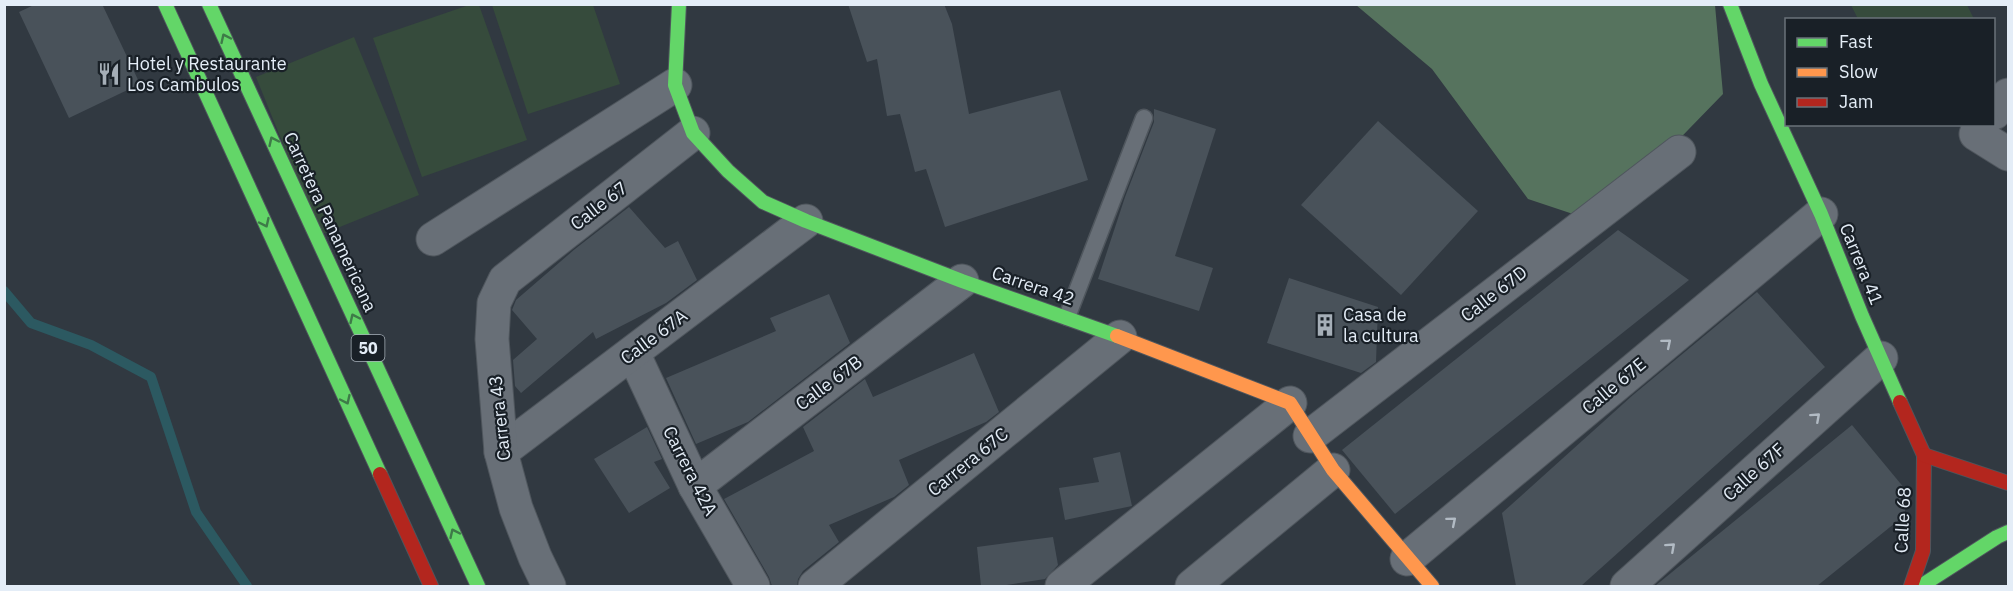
<svg xmlns="http://www.w3.org/2000/svg" width="2013" height="591" viewBox="0 0 2013 591" font-family="'IBM Plex Sans',sans-serif">
  <style>
    .green { fill: #364b3c }
    .forest { fill: #56735e }
    .lines { fill: none; stroke-linecap: round; stroke-linejoin: round }
    .stream { stroke: #2c5961; stroke-width: 10 }
    .building { fill: #49525a }
    .lane-casing { stroke: #4f565d; stroke-width: 19 }
    .street-casing { stroke: #4f565d; stroke-width: 35 }
    .fast-casing { stroke: #4f565d; stroke-width: 16 }
    .slow-casing { stroke: #4f565d; stroke-width: 16 }
    .jam-casing { stroke: #4f565d; stroke-width: 16 }
    .lane { stroke: #686f77; stroke-width: 16 }
    .street { stroke: #686f77; stroke-width: 33 }
    .fast { stroke: #63d668; stroke-width: 14 }
    .slow { stroke: #ff974d; stroke-width: 14 }
    .jam { stroke: #b3261e; stroke-width: 14 }
    .oneway { stroke: #3e7b48 }
    .oneway2 { stroke: #b2bbc4 }
    .labels { text-anchor: middle; stroke-width: 4.5; stroke-linejoin: round; paint-order: stroke }
    .shield { fill: #192027; stroke: #a7b0b9; stroke-width: 1.5 }
    .shield-label { font-size: 16px; font-weight: bold; fill: #e4edf7 }
    .poi-label { font-size: 18px; fill: #e4edf7; stroke: #192027; text-anchor: start }
    .street-label { font-size: 18px; fill: #e4edf7; stroke: #192027 }
  </style>
  <rect width="100%" height="100%" fill="#313941"/>
  <g class="green">
    <polygon points="469,5 479,5 527,140 422,177 373,38"/>
    <polygon points="492,5 593,5 620,84 528,114"/>
    <polygon points="1851,5 1967,5 1974,19 1858,19"/>
    <polygon points="354,37 419,195 320,235 256,77"/>
  </g>
  <polygon class="forest" points="1356,5 1715,5 1723,94 1654,165 1573,214 1528,199 1432,69"/>
  <g class="lines">
    <polyline class="stream" points="4,291 31,323 91,345 151,377 196,512 247,586"/>
  </g>
  <g class="building">
    <polygon points="36,4 102,4 140,84 69,118 19,12"/>
    <polygon points="848,4 944,4 952,24 969,114 1060,90 1088,180 945,227 926,169 915,172 900,114 887,116 877,59 867,62"/>
    <polygon points="1154,109 1216,129 1175,256 1213,268 1199,311 1098,279 1125,197 1154,122"/>
    <polygon points="1378,121 1478,211 1401,295 1301,205"/>
    <polygon points="629,207 665,248 678,241 697,280 666,303 596,339 593,332 521,393 515,386 513,360 537,339 512,310 516,300 575,249"/>
    <polygon points="1618,230 1689,280 1395,514 1342,450"/>
    <polygon points="1289,278 1378,307 1376,362 1361,373 1267,343"/>
    <polygon points="1757,292 1825,367 1581,586 1516,586 1502,513 1633,395"/>
    <polygon points="829,294 850,343 748,422 696,444 666,378 776,331 770,318"/>
    <polygon points="974,353 999,412 986,422 899,460 909,485 894,497 829,525 839,542 803,571 798,579 797,586 772,586 769,577 724,499 814,451 803,427 865,379 873,397"/>
    <polygon points="1852,425 1905,489 1905,515 1817,586 1655,586"/>
    <polygon points="647,427 662,459 654,462 670,488 629,513 594,459"/>
    <polygon points="1120,452 1132,506 1065,520 1059,488 1099,482 1093,458"/>
    <polygon points="1053,537 1058,565 1045,579 1000,586 981,586 977,547"/>
  </g>
  <g class="lines">
    <g class="lane-casing">
      <polyline id="lane" points="1067,317 1144,118"/>
    </g>
    <g class="street-casing">
      <g id="street">
        <polyline points="1994,113 2008,95"/>
        <polyline points="1983,124 1976,134 2008,154"/>
        <polyline points="433,239 675,85"/>
        <polyline points="633,353 695,486 753,586"/>
        <polyline points="1310,436 1679,152"/>
        <polyline points="501,452 806,221"/>
        <polyline points="695,486 962,281"/>
        <polyline points="1407,559 1821,214"/>
        <polyline points="549,586 535,557 516,508 501,452 492,339 494,303 505,280 693,133"/>
        <polyline points="815,586 1120,337"/>
        <polyline points="1062,586 1290,403"/>
        <polyline points="1192,586 1333,470"/>
        <polyline points="1627,586 1881,358"/>
      </g>
    </g>
    <g class="fast-casing">
      <g id="fast">
        <polyline points="165,4 380,474"/>
        <polyline points="209,4 478,586"/>
        <polyline points="679,4 675,85 693,133 728,171 763,202 806,221 962,281 1117,336"/>
        <polyline points="1730,4 1761,84 1821,214 1862,316 1900,402"/>
        <polyline points="1921,586 1997,537 2008,532"/>
      </g>
    </g>
    <g class="slow-casing">
      <polyline id="slow" points="1117,336 1290,403 1333,470 1432,586"/>
    </g>
    <g class="jam-casing">
      <g id="jam">
        <polyline points="1900,402 1924,455 1923,551 1911,586"/>
        <polyline points="1924,455 2008,483"/>
        <polyline points="380,474 431,586"/>
      </g>
    </g>
    <use href="#lane" class="lane"/>
    <use href="#street" class="street"/>
    <use href="#fast" class="fast"/>
    <use href="#slow" class="slow"/>
    <use href="#jam" class="jam"/>
  </g>
  <defs><path id="oneway-chevron" d="M-2-3.5L2.5 0L-2 3.5" fill="none" stroke-width="1.6" stroke-linecap="round" stroke-linejoin="round" transform="scale(1.5)"/></defs>
  <g class="oneway">
    <use href="#oneway-chevron" transform="translate(225 38) rotate(-115)"/>
    <use href="#oneway-chevron" transform="translate(273 141) rotate(-115)"/>
    <use href="#oneway-chevron" transform="translate(265 223) rotate(65)"/>
    <use href="#oneway-chevron" transform="translate(354 318) rotate(-115)"/>
    <use href="#oneway-chevron" transform="translate(346 400) rotate(65)"/>
    <use href="#oneway-chevron" transform="translate(454 533) rotate(-115)"/>
  </g>
  <g class="oneway2">
    <use href="#oneway-chevron" transform="translate(1667 343) rotate(-40)"/>
    <use href="#oneway-chevron" transform="translate(1816 417) rotate(-42)"/>
    <use href="#oneway-chevron" transform="translate(1452 521) rotate(-40)"/>
    <use href="#oneway-chevron" transform="translate(1671 547) rotate(-42)"/>
  </g>
  <defs>
    <g id="restaurant-bare" transform="scale(1.8)"><path d="M-5-6h1v4h1v-4h1v4h1v-4h1v5L-1.5 .5V6h-2V.5L-5-1ZM5-6V6H3V1.5H1.5Q1.5-4 5-6Z" fill="#a5aeb7" stroke="#192027" stroke-width="2.5" paint-order="stroke"/></g>
    <g id="building-bare" transform="scale(1.8)"><path d="M-4-6H4V6H1V3H-1V6H-4ZM-2.5-4.3h1.7v1.8h-1.7ZM.8-4.3h1.7v1.8H.8ZM-2.5-1h1.7V.8h-1.7ZM.8-1h1.7V.8H.8Z" fill="#a5aeb7" stroke="#192027" stroke-width="2.5" paint-order="stroke"/></g>
  </defs>
  <g fill-rule="evenodd">
    <use href="#restaurant-bare" x="109" y="74"/>
    <use href="#building-bare" x="1325" y="325"/>
  </g>
  <g class="labels">
    <rect class="shield" x="351.5" y="335" width="33" height="26" rx="4.5"/>
    <g class="shield-label">
      <text x="368" y="354">50</text>
    </g>
    <g class="poi-label">
      <text x="127" y="70">Hotel y Restaurante<tspan x="127" dy="21">Los Cambulos</tspan></text>
      <text x="1343" y="321">Casa de<tspan x="1343" dy="21">la cultura</tspan></text>
    </g>
    <g class="street-label">
      <text transform="translate(599 206) rotate(-38)" y="6">Calle 67</text>
      <text transform="translate(330 222) rotate(65)" y="6">Carretera Panamericana</text>
      <text transform="translate(1861 264) rotate(68)" y="6">Carrera 41</text>
      <text transform="translate(1033 286) rotate(19)" y="6">Carrera 42</text>
      <text transform="translate(1494 294) rotate(-38)" y="6">Calle 67D</text>
      <text transform="translate(654 337) rotate(-37)" y="6">Calle 67A</text>
      <text transform="translate(829 383) rotate(-37)" y="6">Calle 67B</text>
      <text transform="translate(1614 386) rotate(-40)" y="6">Calle 67E</text>
      <text transform="translate(500 418) rotate(-96)" y="6">Carrera 43</text>
      <text transform="translate(968 462) rotate(-39)" y="6">Carrera 67C</text>
      <text transform="translate(690 471) rotate(63)" y="6">Carrera 42A</text>
      <text transform="translate(1754 472) rotate(-42)" y="6">Calle 67F</text>
      <text transform="translate(1903 520) rotate(-87)" y="6">Calle 68</text>
    </g>
  </g>
  <rect width="2013" height="591" fill="none" stroke="#e4edf7" stroke-width="12"/>
  <rect x="1785" y="18" width="210" height="108" fill="#192027" stroke="#6a727a" stroke-width="1.5"/>
  <rect x="1797" y="38" width="30" height="9" fill="#63d668" stroke="#6a727a" stroke-width="1.5"/>
  <text x="1839" y="48" font-size="18" fill="#e4edf7">Fast</text>
  <rect x="1797" y="68" width="30" height="9" fill="#ff974d" stroke="#6a727a" stroke-width="1.5"/>
  <text x="1839" y="78" font-size="18" fill="#e4edf7">Slow</text>
  <rect x="1797" y="98" width="30" height="9" fill="#b3261e" stroke="#6a727a" stroke-width="1.5"/>
  <text x="1839" y="108" font-size="18" fill="#e4edf7">Jam</text>
</svg>
